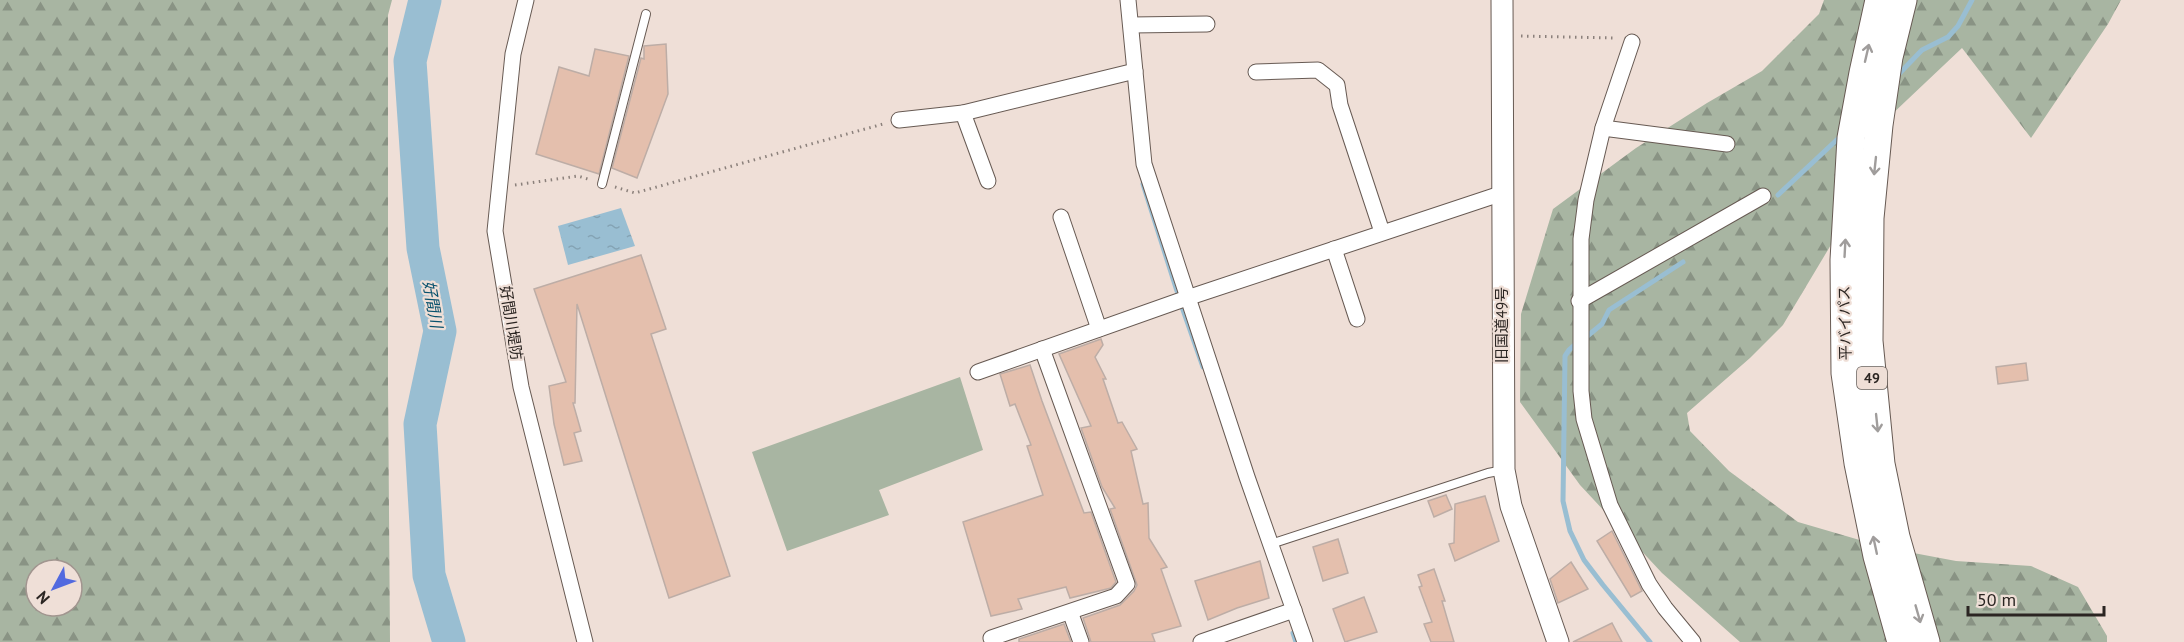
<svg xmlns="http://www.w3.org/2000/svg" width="2184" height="642" viewBox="0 0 2184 642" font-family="'PT Sans','Noto Sans JP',sans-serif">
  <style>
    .forest { fill: url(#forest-firs); fill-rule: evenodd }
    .green { fill: #a8b5a2 }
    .water { fill: url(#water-ripples) }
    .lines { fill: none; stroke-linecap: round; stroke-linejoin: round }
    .stream { stroke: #99bed2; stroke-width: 5 }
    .river { stroke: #99bed2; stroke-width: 33 }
    .building { fill: #e4bfad; stroke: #bdada6; stroke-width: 1.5 }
    .lane-casing { stroke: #675a53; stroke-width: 10 }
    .street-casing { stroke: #675a53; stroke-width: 17 }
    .secondary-casing { stroke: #675a53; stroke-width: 23 }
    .highway-casing { stroke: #675a53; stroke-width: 29 }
    .path { stroke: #8b807b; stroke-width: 3; stroke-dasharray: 1.5 4.5; stroke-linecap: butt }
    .lane { stroke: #fff; stroke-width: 8 }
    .street { stroke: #fff; stroke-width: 15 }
    .secondary { stroke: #fff; stroke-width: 21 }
    .highway { stroke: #fff; stroke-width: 27 }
    .oneway { stroke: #a09d9c }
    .labels { text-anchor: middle; stroke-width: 4.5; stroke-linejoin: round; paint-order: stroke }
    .shield { fill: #efdfd7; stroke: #665d58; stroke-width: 1.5 }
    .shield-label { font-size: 14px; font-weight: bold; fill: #2b2522 }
    .street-label { font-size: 15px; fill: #2b2522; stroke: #efdfd7 }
    .water-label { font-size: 16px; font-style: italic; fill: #08516d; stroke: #efdfd7 }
  </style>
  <defs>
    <pattern id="forest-firs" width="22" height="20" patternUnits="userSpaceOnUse" patternTransform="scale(1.5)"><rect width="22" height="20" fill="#a8b5a2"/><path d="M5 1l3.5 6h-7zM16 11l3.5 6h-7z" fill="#899384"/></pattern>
    <pattern id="water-ripples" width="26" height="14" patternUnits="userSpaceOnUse" patternTransform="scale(1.5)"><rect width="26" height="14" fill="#99bed2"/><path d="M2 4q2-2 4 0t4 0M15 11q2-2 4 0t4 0" fill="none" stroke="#84a3b4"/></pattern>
  </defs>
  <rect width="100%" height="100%" fill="#efdfd7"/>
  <g class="forest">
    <path d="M0,0H392L388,15V382L390,642H0ZM36,570H72V606H36Z"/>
    <polygon points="1824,0 2121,0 2108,24 2031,138 1962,48 1889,117 1850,213 1783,325 1750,358 1687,413 1690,431 1729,471 1798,522 1887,548 1956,561 2031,566 2078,587 2107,636 2107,642 1740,642 1662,573 1580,485 1520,402 1521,314 1553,209 1636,148 1707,103 1762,71 1819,14"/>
  </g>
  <polygon class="green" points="960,377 983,450 879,490 889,515 787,551 752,452"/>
  <polygon class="water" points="621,208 635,246 568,265 558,226"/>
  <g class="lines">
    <g class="stream">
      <polyline points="1895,78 1922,50 1948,37 1958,26 1972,0"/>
      <polyline points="1143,184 1177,291"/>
      <polyline points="1778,195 1842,135"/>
      <polyline points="1182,307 1203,367"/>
      <polyline points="1585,338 1602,324 1609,310 1683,262"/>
      <polyline points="1577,343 1569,350 1565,356 1563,501 1570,531 1584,560 1603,585 1650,642"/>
      <polyline points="1293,633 1296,642"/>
    </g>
    <polyline class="river" points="425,0 410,61 423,248 440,331 420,424 429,575 449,642"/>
  </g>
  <g class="building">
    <polygon points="666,44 668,94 637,178 612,168 641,58 644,59 644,46"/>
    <polygon points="595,49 629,56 599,174 536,154 559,67 589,76"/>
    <polygon points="641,255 666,329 651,334 730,576 669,598 577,304 575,403 573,403 581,431 574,433 582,461 564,465 554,424 549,386 566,382 534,289"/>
    <polygon points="1101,339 1103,345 1095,357 1106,379 1103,379 1118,423 1122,422 1137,449 1131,451 1143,504 1148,503 1149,538 1167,567 1161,569 1181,626 1152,634 1155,642 1091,642 1083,618 1120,605 1134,591 1137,585 1110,509 1115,508 1102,487 1081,428 1091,426 1059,354"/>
    <polygon points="2026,363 2028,380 1998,384 1996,367"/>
    <polygon points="1030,365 1042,401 1084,513 1091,512 1116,582 1111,588 1070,598 1066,587 1018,599 1022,609 991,616 963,522 1043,495 1027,446 1031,445 1015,404 1010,406 1000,374"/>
    <polygon points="1446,495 1452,509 1434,517 1428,501"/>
    <polygon points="1485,496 1499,541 1455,561 1449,544 1454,543 1455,504"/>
    <polygon points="1612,531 1642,591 1631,597 1597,541"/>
    <polygon points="1338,539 1348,573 1323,581 1313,547"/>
    <polygon points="1260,561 1269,598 1237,608 1208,620 1195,581"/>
    <polygon points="1571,562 1588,589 1558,603 1550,579"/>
    <polygon points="1434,569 1445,601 1442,601 1454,642 1431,642 1424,624 1432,622 1419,587 1422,586 1418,575"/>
    <polygon points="1364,597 1377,632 1345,642 1333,609"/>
    <polygon points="1612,623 1622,642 1573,642"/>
    <polygon points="1064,624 1071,642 1019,642 1019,639"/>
  </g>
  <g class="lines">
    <g class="lane-casing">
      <g id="lane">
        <polyline points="602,184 646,14"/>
        <polyline points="1271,544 1488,473 1504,470"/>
      </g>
    </g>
    <g class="street-casing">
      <g id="street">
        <polyline points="526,0 513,54 495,231 521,387 585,642"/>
        <polyline points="1128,0 1144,164 1247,477 1305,642"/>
        <polyline points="1131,25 1207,24"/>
        <polyline points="1632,42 1603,128 1586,200 1581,239 1581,391 1584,419 1610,505 1649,584 1665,608 1693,642"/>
        <polyline points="1256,72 1318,70 1337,85 1340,105 1382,232"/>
        <polyline points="963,113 988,181"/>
        <polyline points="899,120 963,113 1135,71"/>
        <polyline points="1603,128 1727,144"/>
        <polyline points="1061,217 1099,329"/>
        <polyline points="1334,249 1357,319"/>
        <polyline points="1579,301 1763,196"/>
        <polyline points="978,372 1187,298 1503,193"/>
        <polyline points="1072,617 1081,642"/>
        <polyline points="991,638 1116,596 1127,584 1042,349"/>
        <polyline points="1201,642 1294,610"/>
      </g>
    </g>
    <g class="secondary-casing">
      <polyline id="secondary" points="1502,0 1504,470 1511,506 1558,642"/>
    </g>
    <g class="highway-casing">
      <g id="highway">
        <polyline points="1879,0 1863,73 1851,138 1844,260 1845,373 1858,463 1877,556 1901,642"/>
        <polyline points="1903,0 1889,57 1879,125 1870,218 1869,341 1881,464 1896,537 1926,642"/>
      </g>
    </g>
    <g class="path">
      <polyline points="1521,36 1616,38"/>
      <polyline points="515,185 578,176 591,180"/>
      <polyline points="615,187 635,193 883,124"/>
    </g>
    <use href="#lane" class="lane"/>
    <use href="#street" class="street"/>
    <use href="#secondary" class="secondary"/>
    <use href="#highway" class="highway"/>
  </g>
  <defs><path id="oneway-shaft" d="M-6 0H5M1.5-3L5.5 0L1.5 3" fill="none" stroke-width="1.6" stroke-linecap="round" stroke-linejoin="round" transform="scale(1.5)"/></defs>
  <g class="oneway">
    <use href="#oneway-shaft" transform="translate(1867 53) rotate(-77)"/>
    <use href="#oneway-shaft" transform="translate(1875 166) rotate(96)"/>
    <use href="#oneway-shaft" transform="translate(1845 248) rotate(-87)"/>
    <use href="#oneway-shaft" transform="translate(1877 423) rotate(84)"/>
    <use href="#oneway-shaft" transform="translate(1875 545) rotate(-102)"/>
    <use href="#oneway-shaft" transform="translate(1918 614) rotate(74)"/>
  </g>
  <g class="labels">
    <rect class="shield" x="1857" y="367" width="30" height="22" rx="4.5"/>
    <g class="shield-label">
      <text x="1872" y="383">49</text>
    </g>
    <g class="street-label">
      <text transform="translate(511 323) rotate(81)" y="5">好間川堤防</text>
      <text transform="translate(1845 323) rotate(-91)" y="5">平バイパス</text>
      <text transform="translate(1502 325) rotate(-90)" y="5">旧国道49号</text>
    </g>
    <g class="water-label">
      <text transform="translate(433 304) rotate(80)" y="6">好間川</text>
    </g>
  </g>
  <g transform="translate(54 588) rotate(229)"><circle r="28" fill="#efdfd7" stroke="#a1958f" stroke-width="1.5"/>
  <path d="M0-4.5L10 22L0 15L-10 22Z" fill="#526adf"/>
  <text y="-9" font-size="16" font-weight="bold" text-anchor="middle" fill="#2b2522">N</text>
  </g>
  <path d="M1968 606v9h136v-9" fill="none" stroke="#2b2522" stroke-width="3"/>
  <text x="1977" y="606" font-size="18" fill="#2b2522" stroke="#efdfd7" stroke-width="4.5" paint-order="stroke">50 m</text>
</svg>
